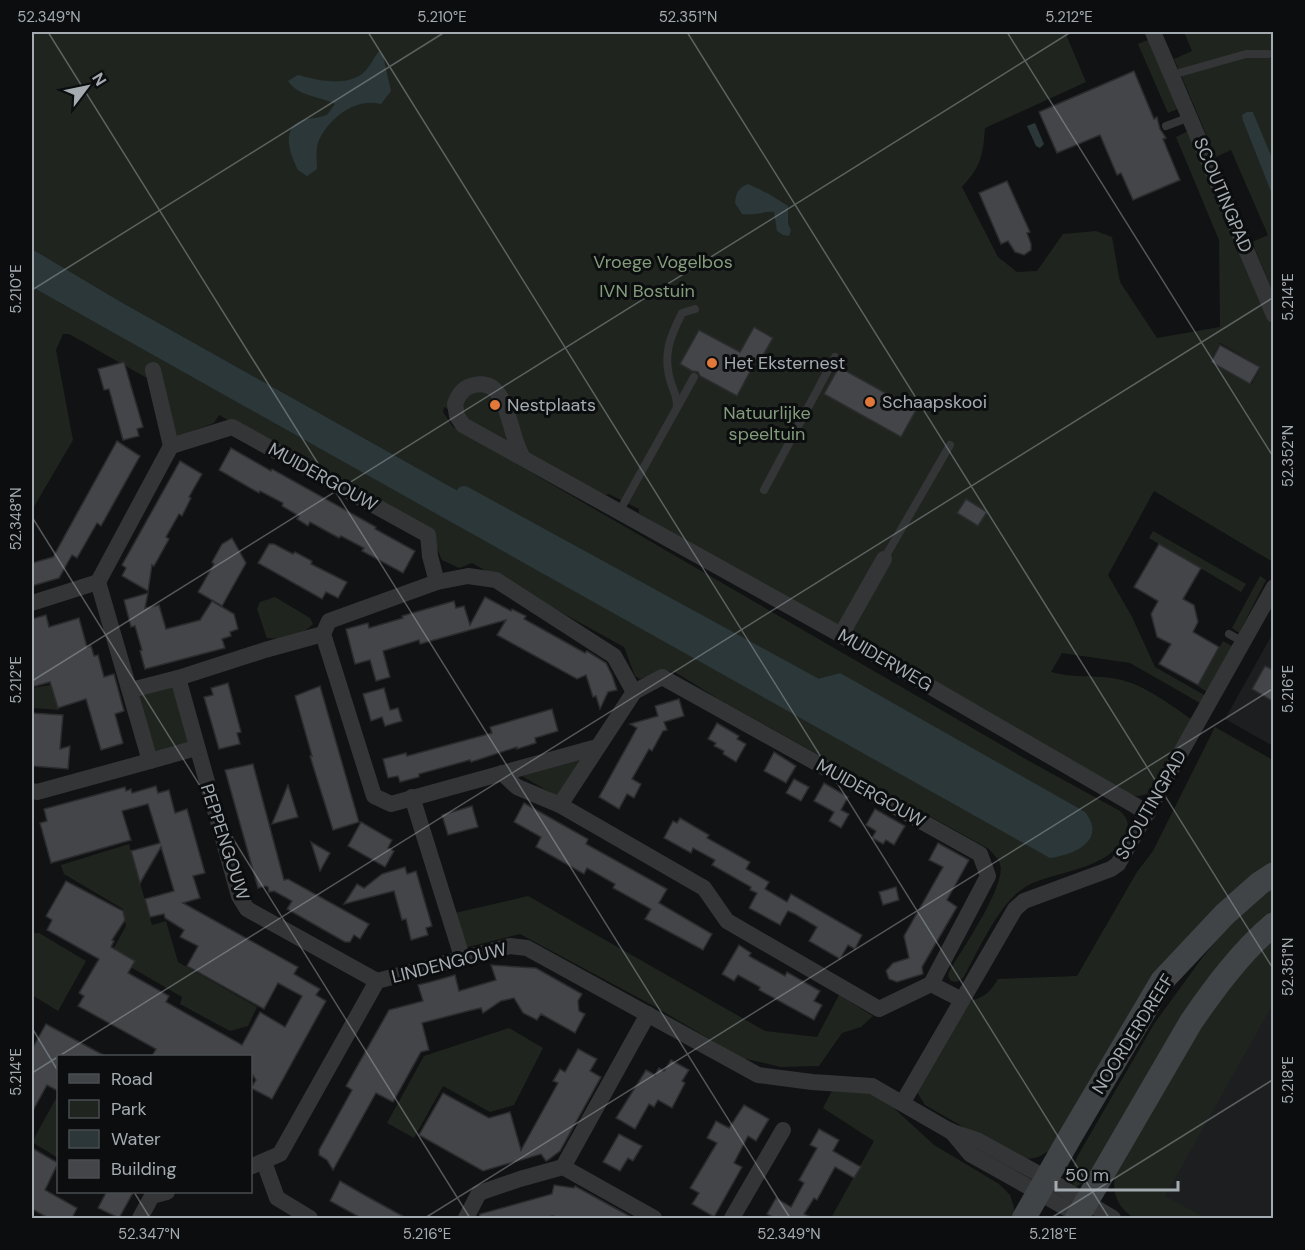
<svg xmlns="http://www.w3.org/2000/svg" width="1305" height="1250" viewBox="0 0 1305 1250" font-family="'DM Sans',sans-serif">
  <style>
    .built { fill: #1d1e20 }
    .green { fill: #1f251e; fill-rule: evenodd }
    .water { fill: #2c373a }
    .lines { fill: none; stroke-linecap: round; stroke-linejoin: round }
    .canal { stroke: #2c373a; stroke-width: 16 }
    .building { fill: #434548; stroke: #2b2c2e; stroke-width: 1.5 }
    .service { stroke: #333537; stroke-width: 8 }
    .minor { stroke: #333537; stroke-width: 16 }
    .secondary { stroke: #414447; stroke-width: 24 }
    .ticks { fill: none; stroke: #a4acb2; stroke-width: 1.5; stroke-opacity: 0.45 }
    .poi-dot { fill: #e1793b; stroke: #0c0d0e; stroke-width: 2 }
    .labels { text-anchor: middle; stroke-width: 6; stroke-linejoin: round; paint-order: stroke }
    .street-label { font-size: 18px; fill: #a4acb2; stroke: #0c0d0e }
    .park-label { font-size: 18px; fill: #839c7c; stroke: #0c0d0e }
    .poi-label { font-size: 18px; fill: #a4acb2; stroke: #0c0d0e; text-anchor: start }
    .neatline { fill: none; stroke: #a4acb2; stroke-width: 2 }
    .ticks-label { font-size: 15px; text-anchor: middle; fill: #a4acb2 }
  </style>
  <rect width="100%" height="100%" fill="#111213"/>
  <g class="built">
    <polygon points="1273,633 1273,746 1225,719"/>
    <polygon points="1273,1002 1273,1218 1141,1218"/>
  </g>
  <g class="green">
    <path d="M32,32H1065L1086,82L985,128C983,156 981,166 962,187L998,257L1017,272L1037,271L1063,234L1096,231L1112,237L1120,282L1157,338L1220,327L1219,240L1176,137L1190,130L1273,329V562L1154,491L1108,575L1132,617L1155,667L1206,696L1200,703L1130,663L1062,653L1051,672C1071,678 1092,675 1112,678C1141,682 1168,703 1191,719L1167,765L1147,794L1138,796L1128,795L711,557L639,513V509L609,494L605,495L444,407L443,412L453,427L1029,761L1120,811C1128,819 1130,824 1125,835C1110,867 1067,870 1038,881C1029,884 1021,889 1014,896C994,915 977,953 963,978L957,982L951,981L948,976L949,972C961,951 1007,885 1000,864C998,858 993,854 989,849L720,700L675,672L660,671L640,679L635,676L624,647L472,563L459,568L442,560L431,536L219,415L214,423L176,437L163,387L69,334H63L56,350L73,440L32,510V287L797,715L841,673L806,682L756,658L121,302L32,249ZM1220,343L1261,367L1251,385L1210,362Z"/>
    <polygon points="1184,32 1205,32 1206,34 1217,32 1273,32 1273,160 1253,112 1243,121 1273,197 1273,292 1252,242 1268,235 1231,150 1216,157 1174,59 1192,51"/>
    <polygon points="1150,39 1180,108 1168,113 1138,44"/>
    <polygon points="1153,531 1246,584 1241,592 1149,538"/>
    <polygon points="1260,576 1266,580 1239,633 1232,628"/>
    <path d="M275,597L310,618L313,624C302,636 283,640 267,638L257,609L260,602Z"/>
    <polygon points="1223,641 1232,646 1207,692 1198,686"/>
    <polygon points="51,685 59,710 32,708 32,688"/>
    <polygon points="174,686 189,744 154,754 138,696"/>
    <path d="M1215,727L1273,760V863L1255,876L1054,1146C1039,1159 1034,1161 1014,1156L925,1105L917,1092L967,1002C983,998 990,993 998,979L1077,976L1137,872L1153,851Z"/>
    <polygon points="582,759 558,797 522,776"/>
    <polygon points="129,844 152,925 166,921 178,962 257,1007 248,1026 230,1031 180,1004 182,997 110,955 126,926 123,909 64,874 61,865"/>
    <polygon points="1273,885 1273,913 1089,1179 1076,1187 1073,1185 1072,1171 1077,1157 1154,1024 1202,958 1240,911"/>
    <polygon points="528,896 765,1031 817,1037 839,995 873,1016 861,1027 842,1033 819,1066 781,1067 742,1058 652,1005 520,934 468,947 463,944 455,913"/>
    <polygon points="32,933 39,933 86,961 58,1011 32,995"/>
    <path d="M1273,935V1010L1270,1009L1165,1196L1206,1218H1134C1116,1207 1110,1189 1117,1169L1206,1012Z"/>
    <polygon points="509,1028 543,1048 514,1105 490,1112 443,1086 414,1138 387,1123 424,1056"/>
    <polygon points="835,1085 851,1086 884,1099 934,1145 999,1184 1010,1195 1014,1207 1015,1218 831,1218 874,1141 823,1108"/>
    <polygon points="58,1095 58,1158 32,1142"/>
  </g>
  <g class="water">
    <path d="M379,51L383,56L391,91L381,104C356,97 329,118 319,140C315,149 317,159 317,169L307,176L298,170C290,154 280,128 303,120C311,118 319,118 327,115L335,104C317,95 299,97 288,81L298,75C317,80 344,87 362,74C369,69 374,57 379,51Z"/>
    <polygon points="1247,112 1253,112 1273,160 1273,197 1243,121 1242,115"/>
    <polygon points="1035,123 1044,144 1040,148 1036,146 1027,126"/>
    <path d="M748,184L769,194L788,206V224L791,230L789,236L783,235L777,231L774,212C762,211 756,216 742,214L735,203C736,193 738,188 748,184Z"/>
    <path d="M32,249L121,302L756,658L806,682L840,673L1085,812C1107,840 1075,855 1050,858L32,287Z"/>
  </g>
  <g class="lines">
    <polyline class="canal" points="464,494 828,693"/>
  </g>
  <g class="building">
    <polygon points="1134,71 1154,119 1157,117 1160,129 1166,138 1163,139 1180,180 1133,200 1121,173 1117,175 1100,135 1057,153 1039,112"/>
    <polygon points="1007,181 1030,232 1027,233 1031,244 1031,250 1024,255 1015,252 1008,241 1001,244 979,193"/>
    <polygon points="754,327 773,338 762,357 759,355 737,396 700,376 698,372 692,371 680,364 699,330 740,352"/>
    <polygon points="1220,345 1260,367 1250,384 1211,362"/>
    <polygon points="124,362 143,427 137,429 139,436 123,440 109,389 104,390 98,369"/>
    <polygon points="839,367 916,410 901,437 824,394"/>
    <polygon points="117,441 140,456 101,526 97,523 77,558 72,555 59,578 32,586 32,563 53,557"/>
    <polygon points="231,448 271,471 272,469 376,527 375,529 415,551 403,573 362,551 364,548 341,536 339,538 310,522 308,526 297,519 299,516 282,506 283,503 260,491 259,493 219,470"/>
    <polygon points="180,461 202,474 189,497 191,498 182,516 179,514 166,537 169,539 154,566 152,565 148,591 122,576 126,568 122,565"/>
    <polygon points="966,499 987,512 978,526 957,513"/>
    <polygon points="232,538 246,563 222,606 198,592 214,564 212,562 222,544"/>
    <polygon points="269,544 274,544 293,554 295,552 312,561 311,564 347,582 338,598 326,592 322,599 258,563"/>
    <polygon points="1159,544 1201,568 1183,599 1194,605 1198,622 1193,632 1219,647 1198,685 1159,664 1171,644 1157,637 1151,614 1158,601 1134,587"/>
    <polygon points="148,593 145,608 159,605 166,629 200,620 212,601 234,614 238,629 230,632 231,636 222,639 225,648 145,669 140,651 142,650 135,626 131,627 124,600"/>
    <polygon points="485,597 511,611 512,609 526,616 524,619 585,653 587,651 606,663 612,675 617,690 608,692 600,709 596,696 593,697 586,675 577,679 497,635 506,620 420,644 419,640 383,651 390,677 376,681 370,660 355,664 346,629 368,623 369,628 403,618 402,616 454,601 456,608 464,606 470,625"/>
    <polygon points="46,615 49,627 79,618 87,647 91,646 94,656 98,655 104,677 114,674 124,711 115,714 123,743 121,744 101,750 86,699 58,708 50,682 32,687 32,619"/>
    <polygon points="1265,666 1274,670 1274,702 1252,689"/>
    <polygon points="228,683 241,732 237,733 240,744 219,749 204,697 213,695 211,688"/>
    <polygon points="320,686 359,822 333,830 314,769 310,756 312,756 295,696"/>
    <polygon points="384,688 390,710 398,708 402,721 385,726 382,717 371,721 363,694"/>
    <polygon points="679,699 684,716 664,722 667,730 663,731 652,751 649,749 632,779 641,784 634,798 627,794 619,809 599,797 637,728 630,724 658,716 655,706"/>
    <polygon points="552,709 558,731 535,738 536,743 517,749 517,747 471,762 470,760 419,774 419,777 400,782 398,776 388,778 383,759 406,753 407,756 492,733 490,727"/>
    <polygon points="32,713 63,715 60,749 70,746 68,769 32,766"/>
    <polygon points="717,723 739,736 737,739 746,744 736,762 723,754 724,751 714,746 716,743 708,739"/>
    <polygon points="774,752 796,766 786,783 764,771"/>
    <polygon points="253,764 284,880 288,879 369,924 360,939 354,935 350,942 345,942 287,909 292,901 274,891 269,892 268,887 265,886 258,888 225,770"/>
    <polygon points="794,779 809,787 801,801 786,793"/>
    <polygon points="824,783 848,797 841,810 849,814 841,828 829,821 834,812 814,801"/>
    <polygon points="288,785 298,817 272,824"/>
    <polygon points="156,786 158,793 169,790 175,813 187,809 205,873 193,876 200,898 183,903 298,967 294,974 320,989 316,995 326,1001 272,1099 251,1088 256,1080 250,1071 250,1056 152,1056 156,1049 78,1006 84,996 79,993 99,959 47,930 52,920 46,916 66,881 123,911 125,920 112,940 114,941 111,947 135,961 128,973 169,996 166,1002 242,1045 260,1012 285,1027 302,996 278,983 264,1009 187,966 198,946 180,937 184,930 165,918 164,914 150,917 145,899 174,891 161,847 140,883 131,851 160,843 148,804 122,811 131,840 51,863 40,823 47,821 44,809 125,787 126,791 131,789 132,793"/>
    <polygon points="524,803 588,839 586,844 667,889 659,903 712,934 703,950 645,919 651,909 613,888 615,884 587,868 584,874 536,847 541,837 514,822"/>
    <polygon points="472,806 478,827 448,835 442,815"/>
    <polygon points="875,809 905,826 894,845 886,840 883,844 872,838 876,831 866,825"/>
    <polygon points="680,818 709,835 707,838 750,862 746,869 769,882 765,889 787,902 791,894 862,935 855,949 848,945 840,959 809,941 817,927 795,914 788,911 780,925 749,908 757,893 750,890 751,887 712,865 715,860 693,848 691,853 664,838 673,821 677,823"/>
    <polygon points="361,822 392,840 388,848 394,851 385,867 348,846"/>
    <polygon points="311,842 330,853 320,871"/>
    <polygon points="938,843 969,860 947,900 957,907 922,967 923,974 897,982 889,979 886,971 893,963 909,958 904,936 943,867 929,860"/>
    <polygon points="405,867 407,874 416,871 432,926 426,928 428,935 411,940 406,919 402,920 394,891 344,904 357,884 364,888 382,874"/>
    <polygon points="896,887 899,900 883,905 879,892"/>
    <polygon points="739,945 751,953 749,956 785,976 787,972 820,991 814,1001 822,1005 814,1020 759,990 760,987 738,975 734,981 722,974"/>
    <polygon points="491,965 536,968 582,994 578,1001 579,1011 585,1014 575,1033 541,1014 537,1020 523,1013 514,998 501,1001 483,1013 481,1008 468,1011 422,1023 429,1050 421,1052 393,1102 376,1093 333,1170 327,1160 319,1155 319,1150 352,1090 346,1086 389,1010 423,1001 418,985 430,982 455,975 459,991 496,980"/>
    <polygon points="46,1024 105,1056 58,1056 58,1091 47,1085 32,1112 32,1049"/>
    <polygon points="578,1049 597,1059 590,1071 601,1077 560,1151 548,1160 546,1161 541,1154 483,1171 419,1135 443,1093 489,1118 510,1112 521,1150 558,1083 553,1081 560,1069 565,1072"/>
    <polygon points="671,1060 689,1070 682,1081 685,1083 672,1108 658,1100 654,1107 649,1104 635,1129 616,1118 646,1070 655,1075 659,1068 664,1071"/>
    <polygon points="744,1105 769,1119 756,1141 748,1136 734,1163 742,1167 714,1217 692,1204 699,1193 690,1188 717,1143 707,1138 716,1121 729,1128"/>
    <polygon points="819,1129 839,1140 833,1151 861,1167 854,1178 835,1167 817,1200 814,1198 804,1214 812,1218 774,1218 767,1214 776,1198 791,1207 804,1183 799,1180 817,1148 810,1145"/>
    <polygon points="619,1134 642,1146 633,1161 628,1158 620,1171 603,1162"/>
    <polygon points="32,1148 58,1163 45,1190 77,1208 72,1218 48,1218 34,1210 32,1214"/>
    <polygon points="340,1181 366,1196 406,1218 361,1218 330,1201"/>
    <polygon points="554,1185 574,1188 575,1186 633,1218 557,1218 553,1216 545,1218 479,1218 480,1214 552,1194"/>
    <polygon points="107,1191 134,1191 119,1218 98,1208"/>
  </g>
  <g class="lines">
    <g class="service">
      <polyline points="1172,75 1246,54 1268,54"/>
      <polyline points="1166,126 1190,117"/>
      <path d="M677,406C677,396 674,392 671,383C662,355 670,337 682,313L695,309"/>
      <polyline points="764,490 835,357"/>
      <polyline points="619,512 694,377"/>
      <polyline points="884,559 950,445"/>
      <polyline points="1229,634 1243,642"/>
    </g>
    <g class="minor">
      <polyline points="1153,32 1274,315"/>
      <polyline points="171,446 232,427 428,535 430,556 437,582"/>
      <path d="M524,459C507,436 511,377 474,385C464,387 458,395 455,404L457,416L463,425L841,635L1148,813"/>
      <polyline points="98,582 171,446 153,370"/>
      <polyline points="32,603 98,582 150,761 37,792 32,791"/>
      <polyline points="323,634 374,796 391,804 597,747"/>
      <polyline points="841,635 884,559"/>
      <polyline points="178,678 265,650 323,634 329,621 437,582 468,576 496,580 614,656 634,692"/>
      <polyline points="131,690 178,678 239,896 247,909 377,981"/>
      <polyline points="150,761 196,748"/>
      <polyline points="502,773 517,787 560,805 704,888 727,921 879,1009 931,984"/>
      <polyline points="412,797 463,960"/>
      <polyline points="560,805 634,692 662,677 980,854 988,876 931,984"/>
      <polyline points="931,984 962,1000"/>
      <polyline points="903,1102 1015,909 1024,901 1111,869 1118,864 1274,587"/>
      <polyline points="951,1131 970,1154 1084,1218"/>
      <polyline points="264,1162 277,1198 310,1218"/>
      <polyline points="250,1167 280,1154 377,981 510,946 527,948 758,1075 812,1082 872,1086 950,1131 977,1140 1046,1178 1113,1218"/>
      <polyline points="563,1167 648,1014"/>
      <polyline points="140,1218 152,1196 167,1192"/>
      <polyline points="466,1218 479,1193 520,1179 563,1167 654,1218"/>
      <polyline points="732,1218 783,1130"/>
    </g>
    <g class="secondary">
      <polyline points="1024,1218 1070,1137 1162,981 1225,914 1260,883 1274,874"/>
      <path d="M1077,1218L1191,1022C1215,987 1241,952 1274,924"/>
    </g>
  </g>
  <path class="ticks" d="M48,32L790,1218M368,32L1109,1218M687,32L1274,970M1007,32L1274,458M32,290L445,32M32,517L470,1218M32,681L1071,32M32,1028L58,1071M32,1073L1274,297M134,1192L150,1218M425,1218L1274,688M1051,1218L1274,1079"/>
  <g class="poi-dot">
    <circle cx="712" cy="363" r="6"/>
    <circle cx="870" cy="402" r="6"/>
    <circle cx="495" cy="405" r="6"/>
  </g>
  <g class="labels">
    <g class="street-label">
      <text transform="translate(1223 195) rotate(67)" y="6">SCOUTINGPAD</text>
      <text transform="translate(323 477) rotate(29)" y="6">MUIDERGOUW</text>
      <text transform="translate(885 660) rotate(30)" y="6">MUIDERWEG</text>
      <text transform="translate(871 793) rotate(29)" y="6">MUIDERGOUW</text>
      <text transform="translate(1151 805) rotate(-60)" y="6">SCOUTINGPAD</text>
      <text transform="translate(225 842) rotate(72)" y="6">PEPPENGOUW</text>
      <text transform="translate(449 963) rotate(-14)" y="6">LINDENGOUW</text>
      <text transform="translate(1133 1034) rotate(-58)" y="6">NOORDERDREEF</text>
    </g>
    <g class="park-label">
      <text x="663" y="268">Vroege Vogelbos</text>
      <text x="647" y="297">IVN Bostuin</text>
      <text x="767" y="419">Natuurlijke<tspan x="767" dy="21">speeltuin</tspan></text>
    </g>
    <g class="poi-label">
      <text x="724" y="369">Het Eksternest</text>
      <text x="882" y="408">Schaapskooi</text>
      <text x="507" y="411">Nestplaats</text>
    </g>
  </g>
  <rect width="1305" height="1250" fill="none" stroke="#0c0d0e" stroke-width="66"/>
  <rect x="57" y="1055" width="195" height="138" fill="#0c0d0e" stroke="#494d50" stroke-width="1.5"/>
  <rect x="69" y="1074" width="30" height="9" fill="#414447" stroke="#494d50" stroke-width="1.5"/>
  <text x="111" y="1085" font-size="18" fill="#a4acb2">Road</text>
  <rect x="69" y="1100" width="30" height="18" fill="#1f251e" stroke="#494d50" stroke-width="1.5"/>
  <text x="111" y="1115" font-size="18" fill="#a4acb2">Park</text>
  <rect x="69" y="1130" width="30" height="18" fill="#2c373a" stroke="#494d50" stroke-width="1.5"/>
  <text x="111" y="1145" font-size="18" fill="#a4acb2">Water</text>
  <rect x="69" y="1160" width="30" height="18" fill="#434548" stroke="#494d50" stroke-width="1.5"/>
  <text x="111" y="1175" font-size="18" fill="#a4acb2">Building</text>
  <g transform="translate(87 87) rotate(58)" stroke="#0c0d0e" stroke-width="4.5" paint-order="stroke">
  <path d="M0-4.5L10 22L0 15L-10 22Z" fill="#a4acb2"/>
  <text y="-9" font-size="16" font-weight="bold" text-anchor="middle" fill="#a4acb2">N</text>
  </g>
  <path d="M1056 1181v9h122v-9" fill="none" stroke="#a4acb2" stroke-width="3"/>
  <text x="1065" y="1181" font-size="18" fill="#a4acb2" stroke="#0c0d0e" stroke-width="4.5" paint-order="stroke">50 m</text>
  <rect x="33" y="33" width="1239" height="1184" class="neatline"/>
  <g class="ticks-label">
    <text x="49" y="22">52.349°N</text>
    <text x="442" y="22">5.210°E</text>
    <text x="688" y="22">52.351°N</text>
    <text x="1069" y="22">5.212°E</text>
    <text transform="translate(16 289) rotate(-90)" y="5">5.210°E</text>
    <text transform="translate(1288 297) rotate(-90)" y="5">5.214°E</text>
    <text transform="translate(1288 456) rotate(-90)" y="5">52.352°N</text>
    <text transform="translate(16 519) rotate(-90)" y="5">52.348°N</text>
    <text transform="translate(16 680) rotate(-90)" y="5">5.212°E</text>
    <text transform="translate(1288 689) rotate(-90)" y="5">5.216°E</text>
    <text transform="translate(1288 967) rotate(-90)" y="5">52.351°N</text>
    <text transform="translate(16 1072) rotate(-90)" y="5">5.214°E</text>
    <text transform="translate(1288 1080) rotate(-90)" y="5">5.218°E</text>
    <text x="149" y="1239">52.347°N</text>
    <text x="427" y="1239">5.216°E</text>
    <text x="789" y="1239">52.349°N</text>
    <text x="1053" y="1239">5.218°E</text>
  </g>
</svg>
